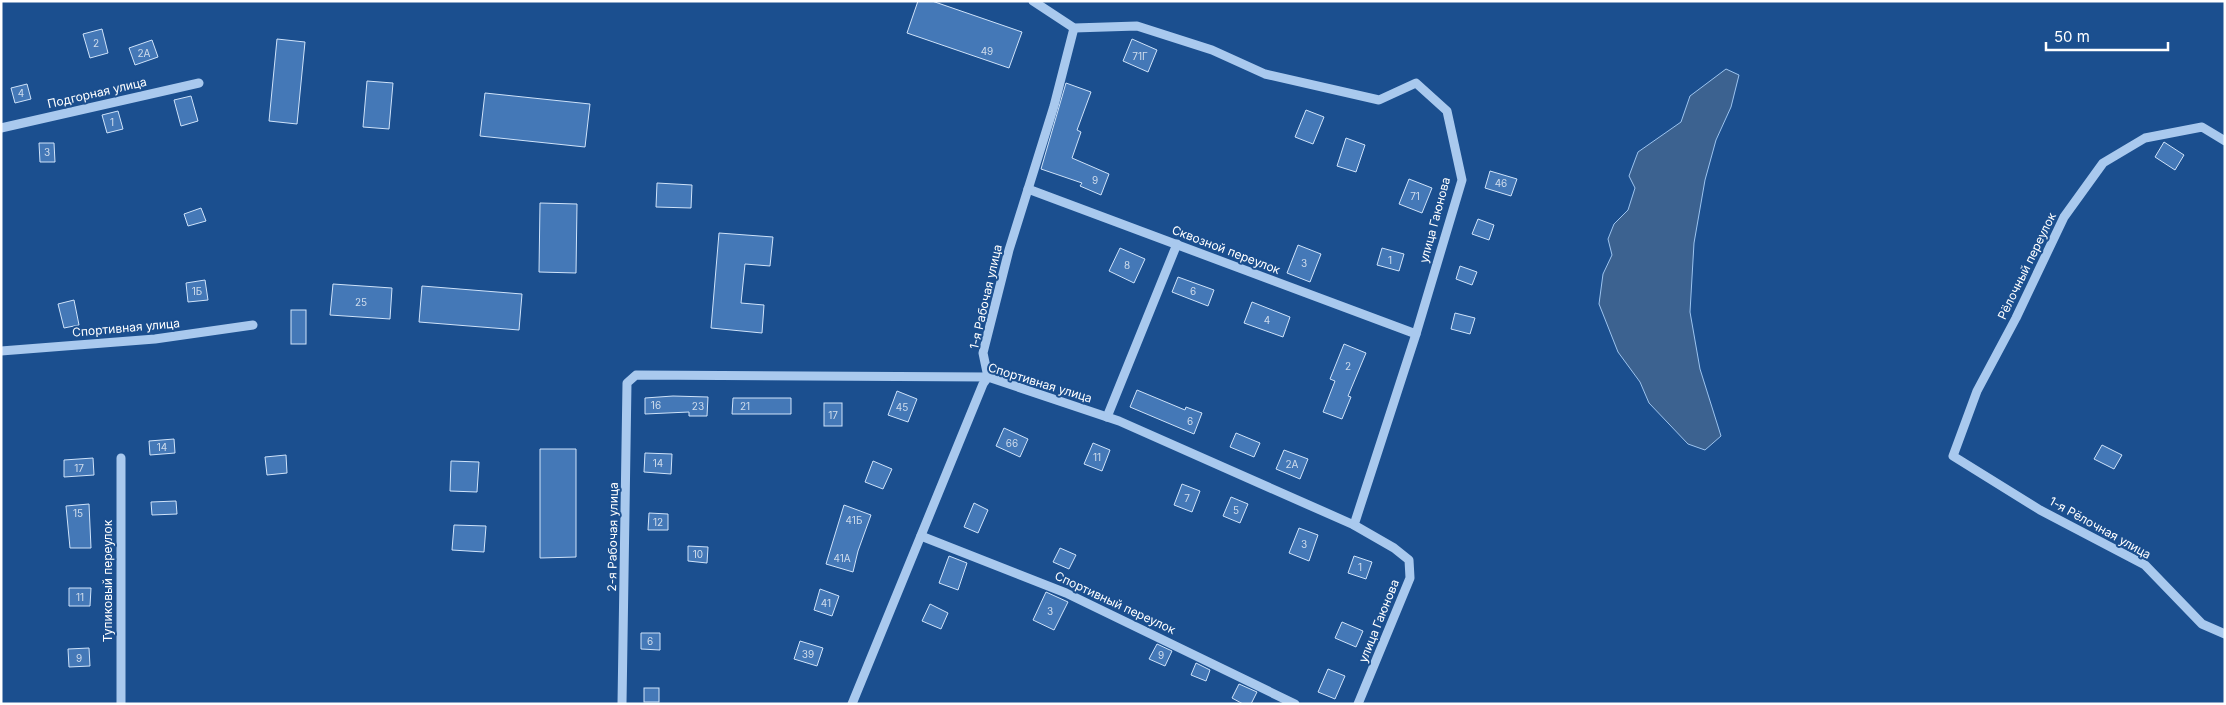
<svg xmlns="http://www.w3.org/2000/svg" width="2226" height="705" viewBox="0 0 2226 705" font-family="Inter,sans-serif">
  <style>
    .water { fill: #3c6290; stroke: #9cc4f0 }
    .building { fill: #4478b7; stroke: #cfe3fa }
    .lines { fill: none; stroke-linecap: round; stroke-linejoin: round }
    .minor { stroke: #a9c9ee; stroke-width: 9 }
    .labels { text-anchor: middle; stroke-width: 4; stroke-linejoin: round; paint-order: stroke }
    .number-label { font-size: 10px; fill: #d0dded }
    .street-label { font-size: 12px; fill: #fff; stroke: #1b4f8f }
  </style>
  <rect width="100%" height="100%" fill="#1b4f8f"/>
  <polygon class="water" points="1726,69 1739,75 1731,107 1716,140 1705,180 1694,243 1690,312 1700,369 1721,436 1705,450 1688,444 1649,403 1640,382 1618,352 1599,304 1603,274 1612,255 1608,239 1614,224 1628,210 1635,188 1629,176 1638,152 1681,122 1690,96"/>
  <g class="building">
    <polygon points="918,1 932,1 1022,32 1009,68 907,33"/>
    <polygon points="102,29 108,53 90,58 83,34"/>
    <polygon points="277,39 305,42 297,124 269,121"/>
    <polygon points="1132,39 1157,50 1148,72 1123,61"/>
    <polygon points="152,40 158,57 135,65 129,48"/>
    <polygon points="367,81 393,83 389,129 363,127"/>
    <polygon points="1066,83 1091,92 1077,130 1081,132 1072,158 1109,174 1101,195 1080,186 1082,183 1041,169"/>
    <polygon points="27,84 31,99 15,103 11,88"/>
    <polygon points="485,93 590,104 585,147 480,136"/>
    <polygon points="191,96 198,121 181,126 174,100"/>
    <polygon points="1306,110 1324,117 1313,144 1295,137"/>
    <polygon points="118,111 123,129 107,133 102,115"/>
    <polygon points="1346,138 1365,145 1356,172 1337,166"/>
    <polygon points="2164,142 2184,155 2175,170 2155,157"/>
    <polygon points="39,143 54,143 55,162 40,162"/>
    <polygon points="1490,171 1517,179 1511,196 1485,188"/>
    <polygon points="1409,179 1432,188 1422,213 1399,204"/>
    <polygon points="657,183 692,185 691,208 656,207"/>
    <polygon points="540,203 577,204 576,273 539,272"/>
    <polygon points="201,208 206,221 188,226 184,214"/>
    <polygon points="1478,219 1494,225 1489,240 1472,234"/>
    <polygon points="719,233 773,237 770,266 745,264 741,303 764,305 762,333 711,328"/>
    <polygon points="1298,245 1321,254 1310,282 1287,273"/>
    <polygon points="1120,248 1145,259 1134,283 1109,271"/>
    <polygon points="1382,248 1404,254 1399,271 1377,265"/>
    <polygon points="1460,266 1477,272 1472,285 1456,279"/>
    <polygon points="1178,277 1214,290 1208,306 1172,292"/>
    <polygon points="205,280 208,300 188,302 186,283"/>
    <polygon points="333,284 392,288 390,319 330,315"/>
    <polygon points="422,286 522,294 519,330 419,322"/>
    <polygon points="74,300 79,325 64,328 58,304"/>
    <polygon points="1252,302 1290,317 1283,337 1244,323"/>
    <rect x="291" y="310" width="15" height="34"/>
    <polygon points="1455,313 1475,318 1470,334 1451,329"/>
    <polygon points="1344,344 1366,353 1348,396 1351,397 1342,419 1323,412 1335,381 1330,379"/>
    <polygon points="1137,390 1185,410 1186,407 1202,413 1194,434 1130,407"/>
    <polygon points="897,391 917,399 908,422 888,415"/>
    <polygon points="673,396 708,397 707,416 689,416 689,412 645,414 645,398"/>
    <polygon points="733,398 791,398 791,414 732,414"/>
    <rect x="824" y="403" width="18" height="23"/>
    <polygon points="1004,428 1028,439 1020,457 996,446"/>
    <polygon points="1236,433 1260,443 1254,457 1230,447"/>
    <polygon points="174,439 175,453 150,455 149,441"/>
    <polygon points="1093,443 1110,450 1102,471 1084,464"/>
    <polygon points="2102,445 2122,455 2114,469 2094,459"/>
    <polygon points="540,449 576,449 576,557 540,558"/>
    <polygon points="1284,450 1308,459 1300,479 1276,469"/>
    <polygon points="645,453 672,454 671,474 644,472"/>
    <polygon points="286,455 287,473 267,475 265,457"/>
    <polygon points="93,458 94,475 64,477 64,460"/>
    <polygon points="451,461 479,462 477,492 450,491"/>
    <polygon points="873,461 892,469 883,489 865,482"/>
    <polygon points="1182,484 1200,491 1192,512 1174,505"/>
    <polygon points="1231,497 1248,504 1240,523 1223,516"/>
    <polygon points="176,501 177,514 152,515 151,502"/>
    <polygon points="974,503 988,510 978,533 964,527"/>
    <polygon points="89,504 91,548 70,548 66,506"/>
    <polygon points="844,505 871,515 858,551 853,572 826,564"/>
    <polygon points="649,513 668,514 668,530 648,530"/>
    <polygon points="454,525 486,526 484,552 452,550"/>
    <polygon points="1299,528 1318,535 1309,561 1289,553"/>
    <polygon points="688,546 708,547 707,563 688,561"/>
    <polygon points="1060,548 1076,555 1069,569 1053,562"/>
    <polygon points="949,556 967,563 958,590 939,583"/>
    <polygon points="1354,556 1372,562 1366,579 1348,573"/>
    <polygon points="69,588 91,588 90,606 69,606"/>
    <polygon points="820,589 839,596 832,616 814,610"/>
    <polygon points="1046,592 1068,602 1054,630 1033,620"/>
    <polygon points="930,604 948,613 941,629 922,621"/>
    <polygon points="1342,622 1363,631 1356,647 1335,638"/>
    <polygon points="641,633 660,633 660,650 641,649"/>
    <polygon points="800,641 823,648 817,666 794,659"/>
    <polygon points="1157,644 1172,651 1165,666 1149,659"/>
    <polygon points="89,648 90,666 69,667 68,649"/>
    <polygon points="1196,663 1210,670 1206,681 1191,675"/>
    <polygon points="1328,669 1345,676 1335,699 1318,692"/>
    <polygon points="1239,684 1257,692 1251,704 1243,704 1232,698"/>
    <rect x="644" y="688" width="15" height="14"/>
  </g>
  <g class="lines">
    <g class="minor">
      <polyline points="1033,1 1074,28 1137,26 1212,50 1265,74 1379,100 1416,83 1447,111 1462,180 1416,334 1354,525 1394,548 1409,560 1410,578 1358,704"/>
      <polyline points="1,128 199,83"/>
      <polyline points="2225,141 2202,127 2145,138 2103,163 2064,217 2016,318 1977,391 1953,456 2040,510 2145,565 2202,624 2225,634"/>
      <polyline points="1028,189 1416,334"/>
      <polyline points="1,351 155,339 253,325"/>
      <polyline points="1107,417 1177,244"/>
      <polyline points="121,458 121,704"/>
      <polyline points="921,536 1066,593 1295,704"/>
      <polyline points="622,704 627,383 636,375 988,377 1119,421 1354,525"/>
      <polyline points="852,704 983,384 988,377 983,353 1009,250 1054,106 1074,28"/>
    </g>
  </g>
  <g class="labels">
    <g class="number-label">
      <text x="96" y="47">2</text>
      <text x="987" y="55">49</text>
      <text x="144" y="57">2А</text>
      <text x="1140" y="60">71Г</text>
      <text x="21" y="97">4</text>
      <text x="112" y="126">1</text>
      <text x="47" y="156">3</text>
      <text x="1095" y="184">9</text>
      <text x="1501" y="187">46</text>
      <text x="1415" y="200">71</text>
      <text x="1390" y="264">1</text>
      <text x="1304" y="267">3</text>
      <text x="1127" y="269">8</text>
      <text x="197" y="295">1Б</text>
      <text x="1193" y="295">6</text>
      <text x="361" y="306">25</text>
      <text x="1267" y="324">4</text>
      <text x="1348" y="370">2</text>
      <text x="656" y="409">16</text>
      <text x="698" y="410">23</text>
      <text x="745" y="410">21</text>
      <text x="902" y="411">45</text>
      <text x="833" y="419">17</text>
      <text x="1190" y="425">6</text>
      <text x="1012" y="447">66</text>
      <text x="162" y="451">14</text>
      <text x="1097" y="461">11</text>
      <text x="658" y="467">14</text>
      <text x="1292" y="468">2А</text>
      <text x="79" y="472">17</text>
      <text x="1187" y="502">7</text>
      <text x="1236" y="514">5</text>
      <text x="78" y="517">15</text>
      <text x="854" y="524">41Б</text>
      <text x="658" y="526">12</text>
      <text x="1304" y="548">3</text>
      <text x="698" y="558">10</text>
      <text x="842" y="562">41А</text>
      <text x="1360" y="571">1</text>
      <text x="80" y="601">11</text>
      <text x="826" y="607">41</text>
      <text x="1050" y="615">3</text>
      <text x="650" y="645">6</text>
      <text x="808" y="658">39</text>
      <text x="1161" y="659">9</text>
      <text x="79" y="662">9</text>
    </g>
    <g class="street-label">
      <text transform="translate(97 93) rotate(-13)" y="4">Подгорная улица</text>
      <text transform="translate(1435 220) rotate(-75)" y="4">улица Гаюнова</text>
      <text transform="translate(1226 250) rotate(21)" y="4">Сквозной переулок</text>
      <text transform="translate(2027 266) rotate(-64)" y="4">Рёлочный переулок</text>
      <text transform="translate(986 297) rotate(-77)" y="4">1-я Рабочая улица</text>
      <text transform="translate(126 328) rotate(-5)" y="4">Спортивная улица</text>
      <text transform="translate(1040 383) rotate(17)" y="4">Спортивная улица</text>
      <text transform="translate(2100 528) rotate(29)" y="4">1-я Рёлочная улица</text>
      <text transform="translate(613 537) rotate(-89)" y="4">2-я Рабочая улица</text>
      <text transform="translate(108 581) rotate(-90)" y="4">Тупиковый переулок</text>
      <text transform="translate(1115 603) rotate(25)" y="4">Спортивный переулок</text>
      <text transform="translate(1379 621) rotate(-68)" y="4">улица Гаюнова</text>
    </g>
  </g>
  <rect width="2226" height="705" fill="none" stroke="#ffffff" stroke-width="5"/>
  <path d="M2046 42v8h122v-8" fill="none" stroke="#ffffff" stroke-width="2.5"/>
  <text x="2054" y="42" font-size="15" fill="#ffffff" stroke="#1b4f8f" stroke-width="4" paint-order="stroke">50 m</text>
</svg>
